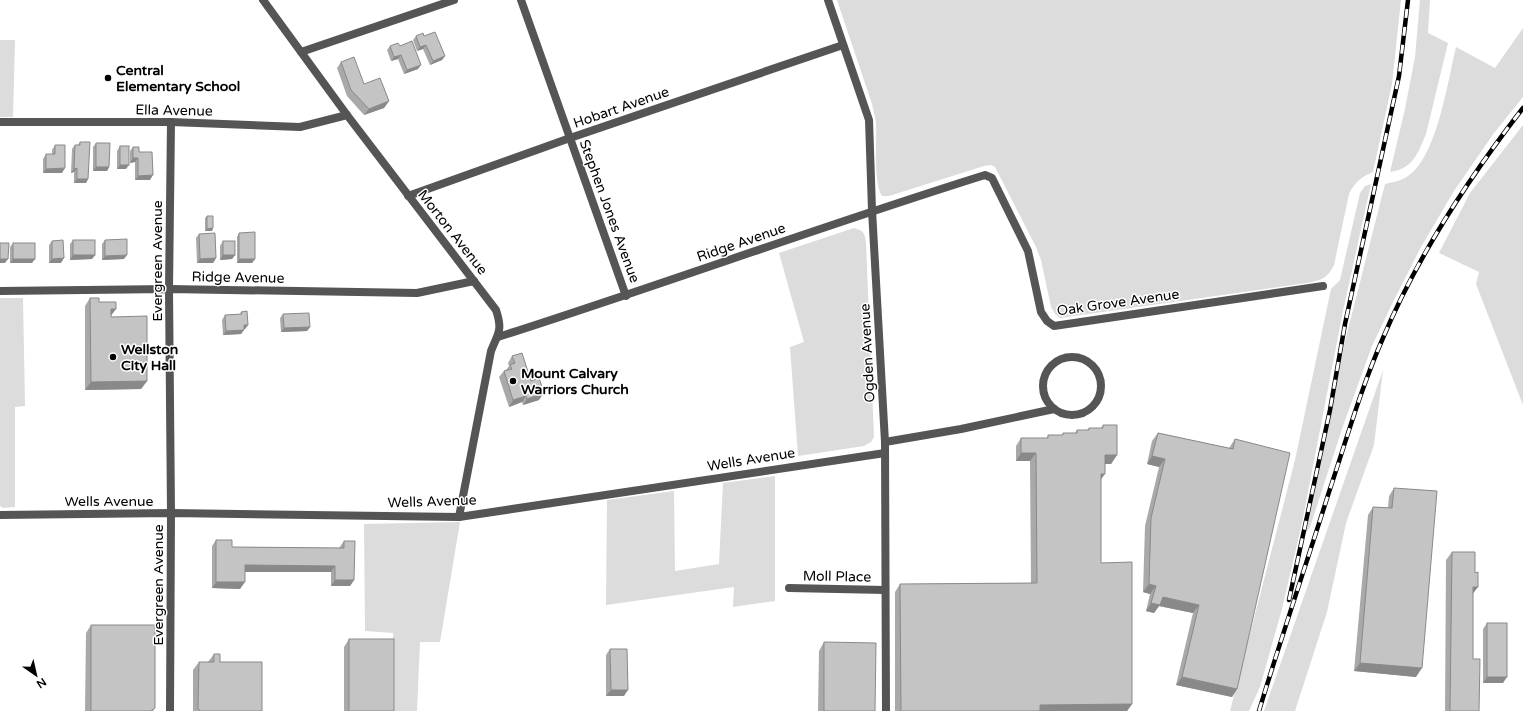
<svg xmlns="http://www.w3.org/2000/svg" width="1523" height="711" viewBox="0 0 1523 711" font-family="'Varela Round',sans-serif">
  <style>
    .green { fill: #dcdcdc }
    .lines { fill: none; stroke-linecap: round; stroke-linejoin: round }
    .minor { stroke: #555; stroke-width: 8 }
    .rail-casing { stroke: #000; stroke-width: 4.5 }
    .rail { stroke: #fff; stroke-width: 3; stroke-dasharray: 9; stroke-linecap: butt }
    .wall { fill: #a9a9a9 }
    .shaded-wall { fill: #898989 }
    .building { fill: #c4c4c4; stroke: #898989 }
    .poi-dot { fill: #000; stroke: #fff; stroke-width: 1.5 }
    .labels { text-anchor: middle; stroke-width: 3; stroke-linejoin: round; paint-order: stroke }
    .poi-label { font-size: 14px; font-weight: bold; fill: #000; stroke: #fff; text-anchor: start }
    .street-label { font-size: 14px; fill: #000; stroke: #fff }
  </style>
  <rect width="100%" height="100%" fill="#fff"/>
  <g class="green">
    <path d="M837,0H1401L1392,84L1373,172C1361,177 1355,182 1349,194L1334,265C1327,279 1321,280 1307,283L1060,318L1055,314L1051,307L1041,260L1036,247L995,167L991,165L984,166L889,196H882C873,183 877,140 876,122C875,116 873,110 872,104Z"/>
    <path d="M1420,0H1430L1428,33L1448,43L1426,134C1418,153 1413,169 1390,172L1405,109L1415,57Z"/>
    <path d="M1523,28V97L1494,133L1454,191L1421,247L1392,304L1372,346L1343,426L1310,527L1306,533L1324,449L1344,345L1385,184C1393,182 1401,181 1408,176C1437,157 1448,80 1456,47L1495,68Z"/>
    <polygon points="0,40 15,40 13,117 0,117"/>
    <polygon points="1523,125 1523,405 1476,284 1479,272 1439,253 1470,193"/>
    <polygon points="1371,184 1343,311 1302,523 1282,609 1260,687 1249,711 1230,711 1295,460 1331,289 1340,280 1360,193 1365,186"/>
    <polygon points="854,228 862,231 865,236 866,244 874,437 871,442 864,446 798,456 790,347 804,342 779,253"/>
    <polygon points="0,298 23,298 25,406 15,407 15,507 3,508 0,506"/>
    <polygon points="1383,370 1374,445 1346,523 1327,612 1295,711 1264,711"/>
    <polygon points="775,476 775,601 733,607 734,587 606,605 607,500 674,491 675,571 719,564 723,483"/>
    <polygon points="460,522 440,642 420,642 417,711 392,711 393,633 365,631 364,524"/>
  </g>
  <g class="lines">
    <g class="minor">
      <path d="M263,0L347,115L496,310C503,331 498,333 491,351L459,517"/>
      <polyline points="521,0 626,296"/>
      <polyline points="828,0 869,120 872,210 885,442 886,711"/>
      <polyline points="301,52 454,0"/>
      <polyline points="0,122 171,122 300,127 347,115"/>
      <polyline points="408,196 570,138 843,45"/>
      <polyline points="0,291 169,289 417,293 474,281"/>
      <path d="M498,337C661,285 822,226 985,175L992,178L1028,251L1041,312L1047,321L1054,326L1323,286"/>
      <circle cx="1072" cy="386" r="29"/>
      <polyline points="885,442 961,429 1054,409"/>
      <polyline points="0,515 171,513 459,517 885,453"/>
      <polyline points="789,588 885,590"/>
      <polyline points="170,711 171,513 169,289 171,122"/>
    </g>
    <g class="rail-casing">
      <g id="rail">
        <polyline points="1289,600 1330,410 1345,324 1399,76 1408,0"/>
        <path d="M1259,711C1281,638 1306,565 1329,492C1346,441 1361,388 1383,338C1418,255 1468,179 1523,108"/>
      </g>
    </g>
    <use href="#rail" class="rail"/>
  </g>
  <g class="wall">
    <polygon points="416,36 424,36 445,56 442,60 430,65 423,49 417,51 413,40"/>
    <polygon points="390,46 400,46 418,69 404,74 398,59 391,61 387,50"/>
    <polygon points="341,62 364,84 389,101 384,108 364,115 347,96 337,68"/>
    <polygon points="80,142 88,179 86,183 74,183 74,172 71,173 72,149 75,145 78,145"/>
    <polygon points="96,143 109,167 107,171 93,171 93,147"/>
    <polygon points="55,145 62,173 43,173 43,159 46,154 52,154 52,150"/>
    <polygon points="120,146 126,169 117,169 117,151"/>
    <polygon points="133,147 139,152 150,180 135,180 135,162 130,163 130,151"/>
    <polygon points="207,216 213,228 212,231 205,231 205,218"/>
    <polygon points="239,233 255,259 252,263 237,263 237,237"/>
    <polygon points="199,234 216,258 213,263 197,263 196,238"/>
    <polygon points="73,240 95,255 92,259 70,260 70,244"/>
    <polygon points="105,240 124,259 102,260 102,244"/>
    <polygon points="52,241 61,263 49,263 49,245"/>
    <polygon points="223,241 235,255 232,259 220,260 220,246"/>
    <polygon points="13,243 32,263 10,263 10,247"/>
    <polygon points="90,298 99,302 111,317 147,381 141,389 85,390 85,306"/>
    <polygon points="241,312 248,325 245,329 244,329 241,334 223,335 222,320 225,315 240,315"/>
    <polygon points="283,314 310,327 307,331 281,332 280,318"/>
    <polygon points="512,356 531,381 539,400 523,405 522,402 509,407 499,377 504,371 506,370 509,366 508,363"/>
    <polygon points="1103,425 1117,455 1111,464 1105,464 1101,479 1101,563 1132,704 1127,711 895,711 895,592 900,584 1031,583 1030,461 1016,461 1016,446 1021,438 1047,438 1048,435 1062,435 1063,433 1075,433 1077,430 1087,430 1089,428 1101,428"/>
    <polygon points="1158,433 1229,448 1235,439 1237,689 1232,697 1176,685 1193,613 1159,606 1154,613 1146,611 1150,594 1143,592 1145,526 1159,467 1147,464 1152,441"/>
    <polygon points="1394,488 1416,677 1354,671 1368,515 1373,507 1388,508 1389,496"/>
    <polygon points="216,540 232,547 339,548 344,541 354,580 350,586 331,586 331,572 245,572 240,589 212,588 212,546"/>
    <polygon points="1452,552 1473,594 1473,659 1479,711 1445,711 1446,560"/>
    <polygon points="1487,623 1503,683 1483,683 1483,629"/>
    <polygon points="91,625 155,708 153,711 85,711 86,633"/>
    <polygon points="349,639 394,711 344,711 344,647"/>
    <polygon points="824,642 875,711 818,711 819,651"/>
    <polygon points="610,649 624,696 606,696 606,655"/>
    <polygon points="214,654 220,662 262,711 193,711 193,670 199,662 208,662"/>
  </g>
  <g class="shaded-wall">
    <polygon points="426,45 423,49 417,51 420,47"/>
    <polygon points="401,55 398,59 391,61 394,57"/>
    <polygon points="445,56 442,60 430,65 433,61"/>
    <polygon points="421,65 418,69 404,74 407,70"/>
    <polygon points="389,101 384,108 364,115 369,109"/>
    <polygon points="133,158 138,158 135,162 130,163"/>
    <polygon points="120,165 129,165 126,169 117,169"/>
    <polygon points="96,167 109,167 107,171 93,171"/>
    <polygon points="65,168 62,173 43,173 46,169"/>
    <polygon points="77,168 74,172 71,173 74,169"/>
    <polygon points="153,175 150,180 135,180 138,176"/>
    <polygon points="77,179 88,179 86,183 74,183"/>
    <polygon points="213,228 212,231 205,231 207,229"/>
    <polygon points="73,255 95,255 92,259 70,260"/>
    <polygon points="127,255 124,259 102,260 105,256"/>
    <polygon points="223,255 235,255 232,259 220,260"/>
    <polygon points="64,258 61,263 49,263 52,259"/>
    <polygon points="216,258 213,263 197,263 200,259"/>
    <polygon points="0,259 8,259 5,263 0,263"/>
    <polygon points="13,259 35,259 32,263 10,263"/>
    <polygon points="239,259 255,259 252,263 237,263"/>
    <polygon points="111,309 116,309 110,317"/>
    <polygon points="244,325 248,325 245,329 241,329"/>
    <polygon points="310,327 307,331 281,332 284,328"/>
    <polygon points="244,330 241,334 223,335 226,331"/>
    <polygon points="147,381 141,389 85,390 91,382"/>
    <polygon points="544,393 539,400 523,405 527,399"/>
    <polygon points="526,396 522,402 509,407 513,400"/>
    <polygon points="1021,453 1036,453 1030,461 1016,461"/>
    <polygon points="1105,455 1117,455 1111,464 1099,464"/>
    <polygon points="1152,456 1165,459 1159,467 1147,464"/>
    <polygon points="1101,474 1105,474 1099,482"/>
    <polygon points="245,565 335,566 331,572 241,572"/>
    <polygon points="335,580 354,580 350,586 331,586"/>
    <polygon points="216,582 245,582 240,589 212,588"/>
    <polygon points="1149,584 1156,586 1150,594 1143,592"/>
    <polygon points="1473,587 1478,587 1472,595"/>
    <polygon points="1163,597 1199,605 1193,613 1159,606 1154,613 1146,611 1151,603"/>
    <polygon points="1360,663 1422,668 1416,677 1354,671"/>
    <polygon points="1182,677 1237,689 1232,697 1176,685"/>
    <polygon points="1487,677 1507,677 1503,683 1483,683"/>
    <polygon points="611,690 628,690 624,696 606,696"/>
    <polygon points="1132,704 1127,711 1036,711 1040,705"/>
  </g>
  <g class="building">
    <polygon points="435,32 445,56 433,61 426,45 420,47 416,36 423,33 424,36"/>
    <polygon points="412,41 421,65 407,70 401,55 394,57 390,46 398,43 400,46"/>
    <polygon points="354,57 364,84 380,78 389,101 369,109 351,90 341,62"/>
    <polygon points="80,142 90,142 88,179 77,179 77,168 74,169 75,145 80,145"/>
    <polygon points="96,143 110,143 109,167 96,167"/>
    <polygon points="55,145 65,145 65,168 46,169 46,154 55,154"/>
    <rect x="120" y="146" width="9" height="19"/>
    <polygon points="133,147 139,147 139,152 152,152 153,175 138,176 138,158 133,158"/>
    <polygon points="207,216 213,216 213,228 207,229"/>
    <polygon points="255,232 255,259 239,259 239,233"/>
    <polygon points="215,233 216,258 200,259 199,234"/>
    <polygon points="127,239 127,255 105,256 105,240"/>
    <polygon points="63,240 64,258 52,259 52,241"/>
    <rect x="73" y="240" width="22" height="15"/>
    <rect x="223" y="241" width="12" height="14"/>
    <polygon points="0,243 9,243 8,259 0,259"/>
    <rect x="13" y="243" width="22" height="16"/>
    <polygon points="90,298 99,298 99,302 116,302 116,309 111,309 111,317 147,316 147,381 91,382"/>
    <polygon points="247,311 248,325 244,325 244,330 226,331 225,315 242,314 241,312"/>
    <polygon points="309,313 310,327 284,328 283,314"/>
    <polygon points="522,353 531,381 539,378 544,393 527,399 526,396 513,400 504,371 512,369 510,365 515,363 512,356"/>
    <polygon points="1103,425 1117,425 1117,455 1105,455 1105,474 1101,474 1101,563 1132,562 1132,704 1040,705 1040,711 901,711 900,584 1037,583 1036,453 1021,453 1021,438 1048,438 1048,435 1063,435 1063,433 1077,433 1077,430 1089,430 1089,428 1103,428"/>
    <polygon points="1158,433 1233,449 1235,439 1290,453 1237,689 1182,677 1199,605 1163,597 1160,605 1151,603 1156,586 1149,584 1151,518 1165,459 1152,456"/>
    <polygon points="1394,488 1437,491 1422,668 1360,663 1373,507 1392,508"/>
    <polygon points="216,540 232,540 232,547 344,548 344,541 355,541 354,580 335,580 335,566 245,565 245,582 216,582"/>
    <polygon points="1452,552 1475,552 1475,573 1478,572 1478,587 1473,587 1473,659 1480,659 1479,711 1450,711"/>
    <rect x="1487" y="623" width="20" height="54"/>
    <polygon points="91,625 155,625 155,708 151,711 91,711"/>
    <rect x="349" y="639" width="45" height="72"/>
    <polygon points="824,642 876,643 875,711 824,711"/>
    <polygon points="610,649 627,649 628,690 611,690"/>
    <polygon points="214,654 220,654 220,662 262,662 262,711 200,711 198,708 199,662 214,662"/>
  </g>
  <g class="poi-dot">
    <circle cx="108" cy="78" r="4"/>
    <circle cx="113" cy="357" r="4"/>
    <circle cx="513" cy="381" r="4"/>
  </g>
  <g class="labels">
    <g class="poi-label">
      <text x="116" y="75">Central<tspan x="116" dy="16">Elementary School</tspan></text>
      <text x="121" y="354">Wellston<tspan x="121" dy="16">City Hall</tspan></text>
      <text x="521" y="378">Mount Calvary<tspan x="521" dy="16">Warriors Church</tspan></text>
    </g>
    <g class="street-label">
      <text transform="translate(621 107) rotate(-19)" y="5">Hobart Avenue</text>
      <text transform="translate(174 110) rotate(1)" y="5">Ella Avenue</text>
      <text transform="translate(610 211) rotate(70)" y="5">Stephen Jones Avenue</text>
      <text transform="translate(453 232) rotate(52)" y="5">Morton Avenue</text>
      <text transform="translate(741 242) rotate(-19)" y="5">Ridge Avenue</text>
      <text transform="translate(157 261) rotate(-90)" y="5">Evergreen Avenue</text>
      <text transform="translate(238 277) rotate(1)" y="5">Ridge Avenue</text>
      <text transform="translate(1118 302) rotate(-8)" y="5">Oak Grove Avenue</text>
      <text transform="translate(867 353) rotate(-93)" y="5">Ogden Avenue</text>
      <text transform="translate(751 459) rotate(-9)" y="5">Wells Avenue</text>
      <text x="109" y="506">Wells Avenue</text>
      <text transform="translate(432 501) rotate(-2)" y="5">Wells Avenue</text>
      <text transform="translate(837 576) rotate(1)" y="5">Moll Place</text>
      <text transform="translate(158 585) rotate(-90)" y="5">Evergreen Avenue</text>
    </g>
  </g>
  <g transform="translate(36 675) rotate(146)" stroke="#ffffff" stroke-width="3" paint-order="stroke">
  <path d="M0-3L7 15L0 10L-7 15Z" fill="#000000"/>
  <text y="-6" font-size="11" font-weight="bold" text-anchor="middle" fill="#000000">N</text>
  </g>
</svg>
